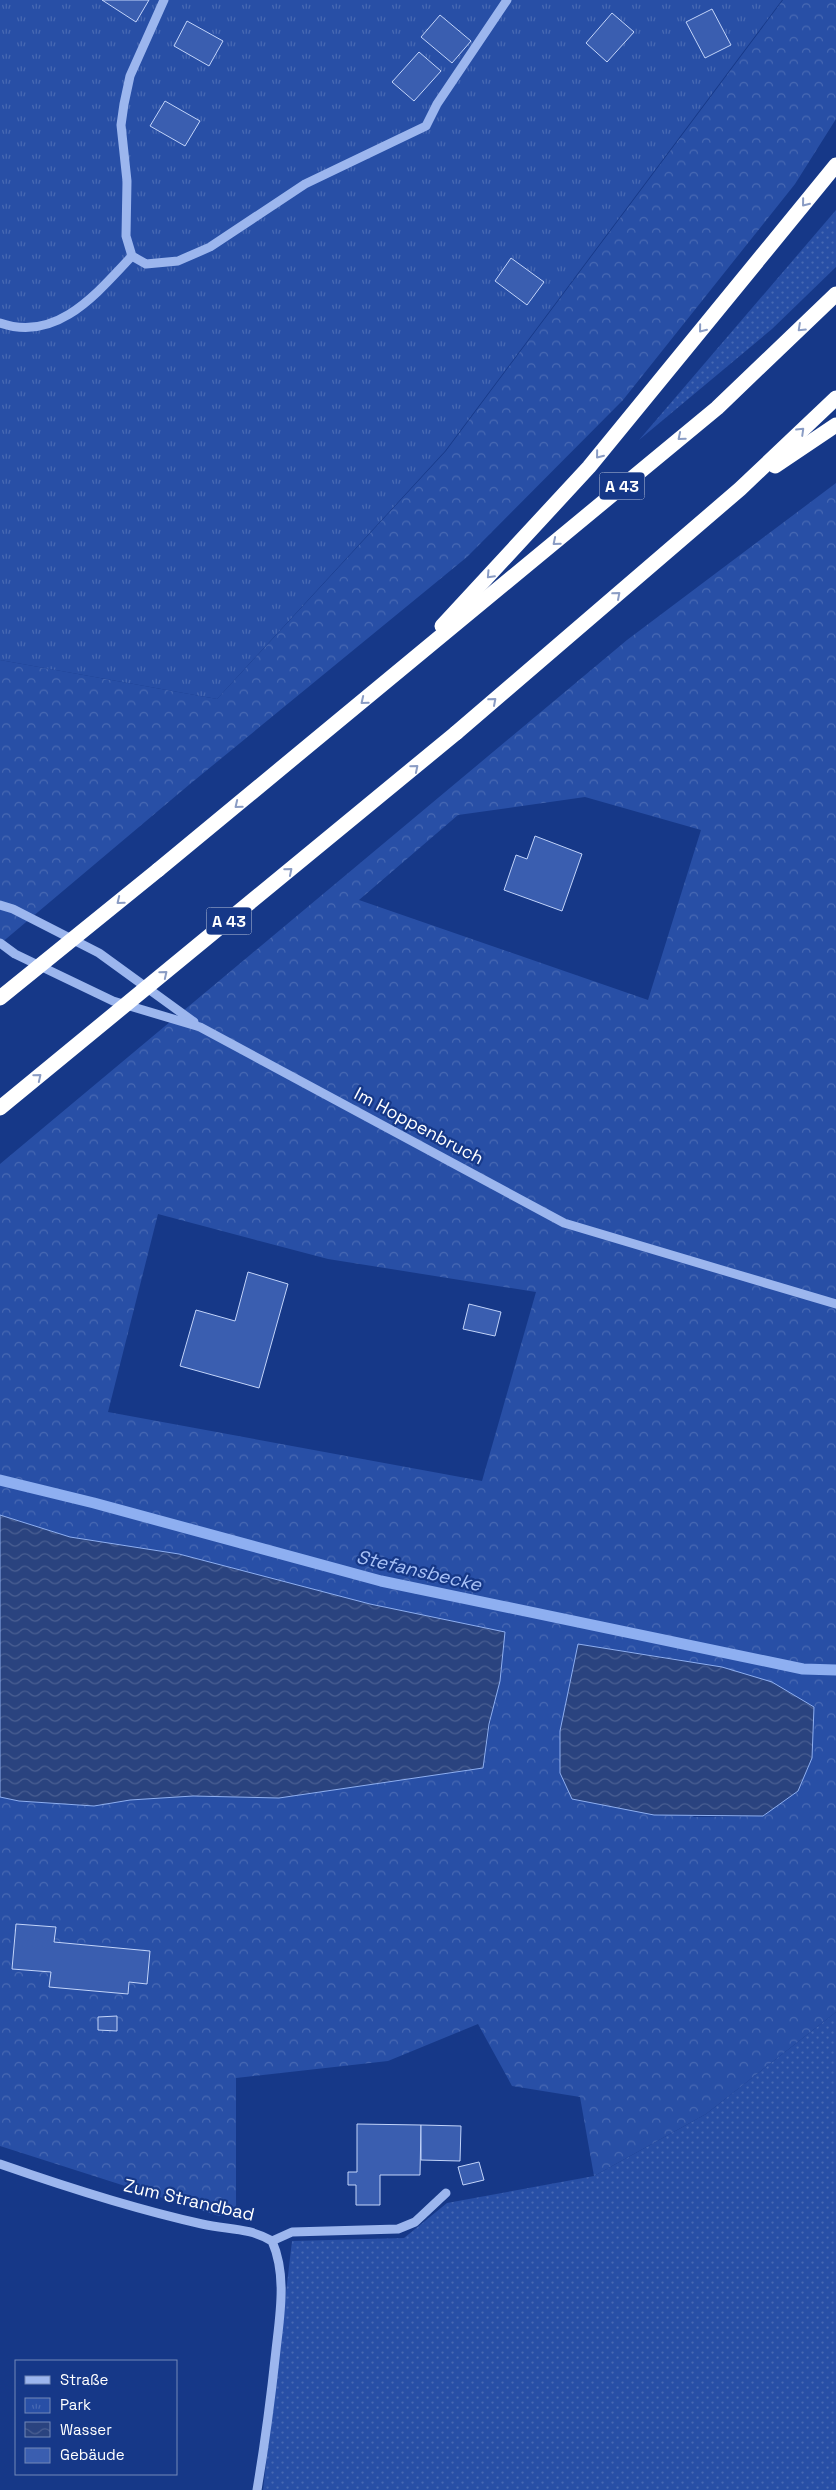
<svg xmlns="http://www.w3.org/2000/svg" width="836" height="2490" viewBox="0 0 836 2490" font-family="'Space Grotesk',sans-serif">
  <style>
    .grass { fill: url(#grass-dots) }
    .forest { fill: url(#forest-crowns); fill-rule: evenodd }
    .park { fill: url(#park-tufts) }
    .water { fill: url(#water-waves); stroke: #8eaff1 }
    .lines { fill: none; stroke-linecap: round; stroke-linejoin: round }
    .stream { stroke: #8eaff1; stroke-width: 11 }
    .building { fill: #3a5eb0; stroke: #c2d4fa }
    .minor { stroke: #9cb6ee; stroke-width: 9 }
    .highway { stroke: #fff; stroke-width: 15 }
    .highway-bridge { stroke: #fff; stroke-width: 15 }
    .oneway { stroke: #8a9cc4 }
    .labels { text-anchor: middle; stroke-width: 4.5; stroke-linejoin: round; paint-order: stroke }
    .shield { fill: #163888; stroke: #b9c3db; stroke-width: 1 }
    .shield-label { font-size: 16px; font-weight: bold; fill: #fff }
    .street-label { font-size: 18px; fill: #fff; stroke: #163888 }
    .water-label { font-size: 19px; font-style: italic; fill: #a8c1f6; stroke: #163888 }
  </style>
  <defs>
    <pattern id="grass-dots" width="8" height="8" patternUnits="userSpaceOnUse" patternTransform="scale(1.25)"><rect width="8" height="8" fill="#284fa6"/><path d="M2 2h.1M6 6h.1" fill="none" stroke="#4869b3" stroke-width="1.8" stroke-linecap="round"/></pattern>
    <pattern id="forest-crowns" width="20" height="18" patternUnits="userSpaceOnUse" patternTransform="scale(1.25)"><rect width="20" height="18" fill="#284fa6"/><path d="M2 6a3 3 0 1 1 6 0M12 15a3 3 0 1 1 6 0" fill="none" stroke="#4869b3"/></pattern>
    <pattern id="park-tufts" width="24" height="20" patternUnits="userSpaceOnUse" patternTransform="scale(1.25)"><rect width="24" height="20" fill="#284fa6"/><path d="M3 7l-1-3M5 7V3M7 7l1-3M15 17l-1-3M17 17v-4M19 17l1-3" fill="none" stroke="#4869b3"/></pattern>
    <pattern id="water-waves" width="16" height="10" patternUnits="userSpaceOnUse" patternTransform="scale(1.25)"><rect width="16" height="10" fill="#2a437f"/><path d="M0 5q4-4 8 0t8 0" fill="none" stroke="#4a5f92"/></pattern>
  </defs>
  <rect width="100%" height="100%" fill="#163888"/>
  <g class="grass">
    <polygon points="836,210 836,267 772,329 639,440"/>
    <polygon points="836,2012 836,2490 263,2490 292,2241 404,2238 447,2203 594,2176 706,2114"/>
  </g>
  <g class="forest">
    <polygon points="783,0 836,0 836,119 795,184 623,400 467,557 190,784 0,944 0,660 217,699 446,451"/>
    <path d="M836,483V2012L706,2114L594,2176L580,2097L512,2086L478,2024L388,2061L236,2078V2214L219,2216L0,2146V1797L19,1801L94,1806L130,1800L193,1796L279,1798L483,1768L505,1632L370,1604L179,1554L70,1537L0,1515V1164L627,640ZM585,797L701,830L648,1000L359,900L458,815ZM158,1214L328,1259L536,1292L482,1481L108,1412ZM578,1644L682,1660L798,1791L763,1816L694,1817L560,1731Z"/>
  </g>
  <polygon class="park" points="0,0 782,0 445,451 217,699 0,660"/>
  <g class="water">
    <polygon points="0,1515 70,1537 179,1554 370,1604 505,1632 500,1681 489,1724 483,1768 279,1798 193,1796 130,1800 94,1806 19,1801 0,1797"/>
    <polygon points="578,1644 722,1667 772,1682 814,1707 812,1758 798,1791 763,1816 654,1815 572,1799 560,1773 560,1731"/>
  </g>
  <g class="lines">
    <polyline class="stream" points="0,1480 94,1503 381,1581 803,1669 836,1670"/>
  </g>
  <g class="building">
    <polygon points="102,0 149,0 136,22"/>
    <polygon points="712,9 731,45 705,58 686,22"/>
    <polygon points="612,13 634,32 607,62 586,43"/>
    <polygon points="440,15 471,41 452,63 421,37"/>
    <polygon points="187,21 223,41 209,66 174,46"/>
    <polygon points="419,52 441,71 414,101 392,82"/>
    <polygon points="165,101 200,121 185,146 150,126"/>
    <polygon points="511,258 544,282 527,305 495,281"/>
    <polygon points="535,836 582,854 562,911 504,890 516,855 527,859"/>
    <polygon points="248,1272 288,1284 259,1388 180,1366 196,1310 235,1321"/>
    <polygon points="469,1304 501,1312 495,1336 463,1329"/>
    <polygon points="16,1924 56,1927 54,1942 150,1951 147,1984 129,1982 128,1994 49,1987 51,1972 12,1969"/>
    <polygon points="117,2016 117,2031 98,2030 98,2017"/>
    <polygon points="357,2124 421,2125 420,2175 380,2175 380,2205 356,2205 356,2185 348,2185 348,2172 357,2172"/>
    <polygon points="421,2125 461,2126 460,2161 421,2160"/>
    <polygon points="479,2162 484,2180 463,2185 458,2167"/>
  </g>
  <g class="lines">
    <g class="minor">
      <polyline points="164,0 130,76 124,104 121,125 127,181 126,236 132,256 146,264 178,261 210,247 305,184 426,126 437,104 507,0"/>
      <path d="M0,323C57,343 97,293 132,256"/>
      <polyline points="0,905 13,909 99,953 194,1022"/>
      <polyline points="0,943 15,954 113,1001 200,1027 564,1223 836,1304"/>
      <path d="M0,2164C66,2187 134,2209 202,2224C228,2230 248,2227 272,2241C287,2275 280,2314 276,2350C271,2397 265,2443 257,2490"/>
      <polyline points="272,2241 292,2232 398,2229 415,2222 446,2193"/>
    </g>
    <g class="highway">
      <polyline points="775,466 836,425"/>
      <polyline points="442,626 589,467 836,165"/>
      <polyline points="456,733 740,489 836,398"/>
      <polyline points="158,870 717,408 836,294"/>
    </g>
    <g class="highway-bridge">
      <polyline points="0,998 158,870"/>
      <polyline points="0,1108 456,733"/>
    </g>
  </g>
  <defs><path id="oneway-chevron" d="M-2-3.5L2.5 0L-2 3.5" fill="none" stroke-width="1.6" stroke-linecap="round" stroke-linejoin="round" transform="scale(1.25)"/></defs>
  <g class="oneway">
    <use href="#oneway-chevron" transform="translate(805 203) rotate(129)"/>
    <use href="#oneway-chevron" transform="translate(801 328) rotate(137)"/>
    <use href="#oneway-chevron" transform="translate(702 329) rotate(129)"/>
    <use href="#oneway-chevron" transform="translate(801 431) rotate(-44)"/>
    <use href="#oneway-chevron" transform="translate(681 437) rotate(140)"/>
    <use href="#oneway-chevron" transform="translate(599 455) rotate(129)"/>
    <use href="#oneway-chevron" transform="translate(556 542) rotate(140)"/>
    <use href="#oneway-chevron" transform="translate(490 575) rotate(133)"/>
    <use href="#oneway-chevron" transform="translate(617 595) rotate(-41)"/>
    <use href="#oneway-chevron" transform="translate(364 701) rotate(141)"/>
    <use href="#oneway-chevron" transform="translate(493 701) rotate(-41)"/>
    <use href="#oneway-chevron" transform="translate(415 768) rotate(-40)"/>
    <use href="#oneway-chevron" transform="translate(238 805) rotate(141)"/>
    <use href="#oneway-chevron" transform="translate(289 871) rotate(-40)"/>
    <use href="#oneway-chevron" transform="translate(120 901) rotate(141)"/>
    <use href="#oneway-chevron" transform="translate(164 974) rotate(-39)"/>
    <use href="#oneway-chevron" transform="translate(38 1077) rotate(-39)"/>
  </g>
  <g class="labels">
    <g class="shield">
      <rect x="599.5" y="472.5" width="45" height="27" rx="4"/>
      <rect x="206.5" y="907.5" width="45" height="27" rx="4"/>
    </g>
    <g class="shield-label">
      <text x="622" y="492">A 43</text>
      <text x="229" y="927">A 43</text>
    </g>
    <g class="street-label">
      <text transform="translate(419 1126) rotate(28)" y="6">Im Hoppenbruch</text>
      <text transform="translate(189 2200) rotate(13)" y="6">Zum Strandbad</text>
    </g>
    <g class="water-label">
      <text transform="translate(419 1570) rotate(13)" y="7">Stefansbecke</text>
    </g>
  </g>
  <rect x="15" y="2360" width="162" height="115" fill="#163888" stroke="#7388b8"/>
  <rect x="25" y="2376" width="25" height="8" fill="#9cb6ee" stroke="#7388b8"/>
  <text x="60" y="2385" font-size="15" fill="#ffffff">Straße</text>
  <rect x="25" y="2398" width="25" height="15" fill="url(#park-tufts)" stroke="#7388b8"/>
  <text x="60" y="2410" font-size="15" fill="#ffffff">Park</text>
  <rect x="25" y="2422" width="25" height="15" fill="url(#water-waves)" stroke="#7388b8"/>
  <text x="60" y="2435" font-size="15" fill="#ffffff">Wasser</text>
  <rect x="25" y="2448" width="25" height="15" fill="#3a5eb0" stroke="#7388b8"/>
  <text x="60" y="2460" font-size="15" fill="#ffffff">Gebäude</text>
</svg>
